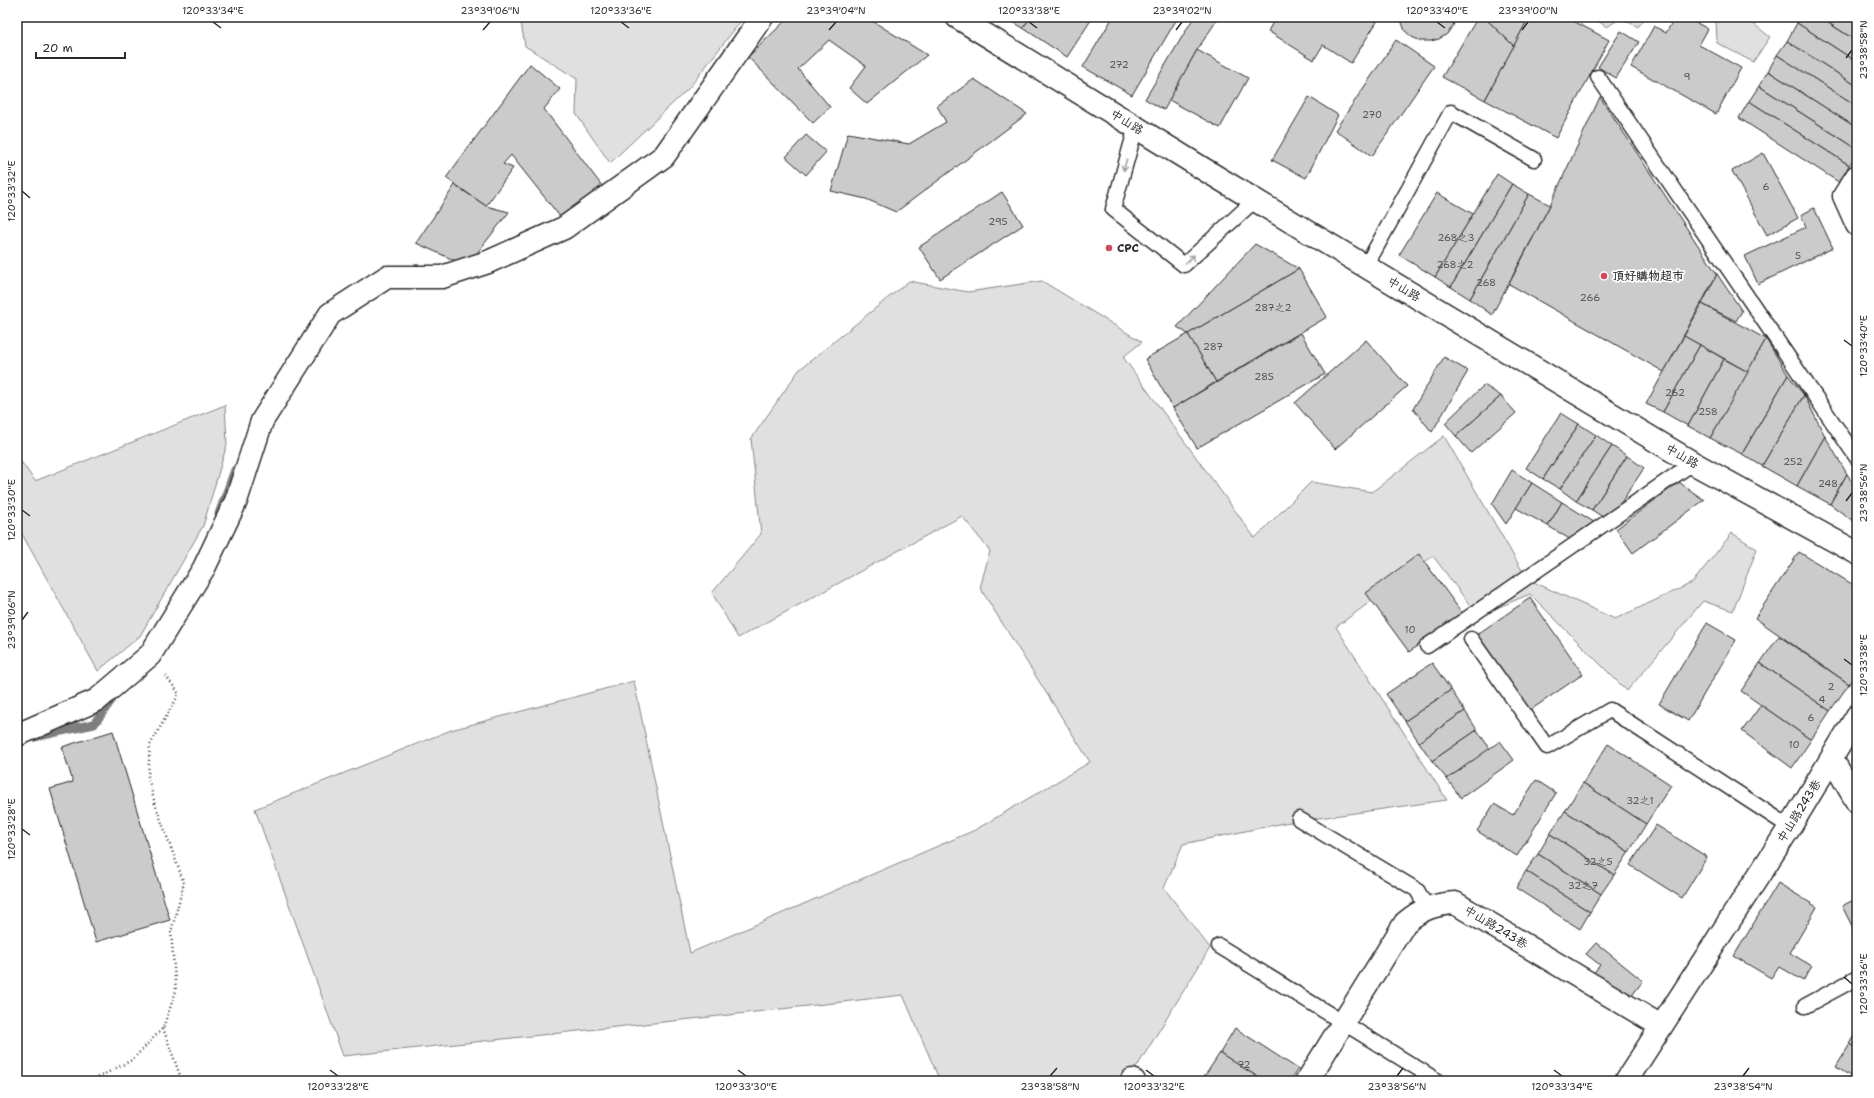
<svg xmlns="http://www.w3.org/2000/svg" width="1874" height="1098" viewBox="0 0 1874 1098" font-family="'Shantell Sans','LXGW WenKai TC',sans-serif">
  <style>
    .green { fill: #e0e0e0; stroke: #868686 }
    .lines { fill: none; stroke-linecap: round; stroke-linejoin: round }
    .stream { stroke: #7e7e7e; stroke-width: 9 }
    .building { fill: #cbcbcb; stroke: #2b2b2b }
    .lane-casing { stroke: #2b2b2b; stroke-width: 17 }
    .street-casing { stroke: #2b2b2b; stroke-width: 25 }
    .secondary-casing { stroke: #2b2b2b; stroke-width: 25 }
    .path { stroke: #2b2b2b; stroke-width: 2.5; stroke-dasharray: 1 3; stroke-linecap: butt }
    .lane { stroke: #fff; stroke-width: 14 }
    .street { stroke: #fff; stroke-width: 22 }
    .secondary { stroke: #fff; stroke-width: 22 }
    .oneway { stroke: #a0a0a0 }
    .ticks { fill: none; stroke: #2b2b2b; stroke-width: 1.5 }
    .poi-dot { fill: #d1495b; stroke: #fff; stroke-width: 1.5 }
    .labels { text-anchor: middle; stroke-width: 3.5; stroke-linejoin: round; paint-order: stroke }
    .number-label { font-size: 10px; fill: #535353 }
    .street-label { font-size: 12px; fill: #2b2b2b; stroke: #fff }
    .poi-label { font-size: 12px; font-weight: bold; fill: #2b2b2b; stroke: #fff; text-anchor: start }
    .neatline { fill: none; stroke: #2b2b2b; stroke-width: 1.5 }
    .ticks-label { font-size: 10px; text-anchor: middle; fill: #2b2b2b }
  </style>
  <rect width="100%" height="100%" fill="#fff"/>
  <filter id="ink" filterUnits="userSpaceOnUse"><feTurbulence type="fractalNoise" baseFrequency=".025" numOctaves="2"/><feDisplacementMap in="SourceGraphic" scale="8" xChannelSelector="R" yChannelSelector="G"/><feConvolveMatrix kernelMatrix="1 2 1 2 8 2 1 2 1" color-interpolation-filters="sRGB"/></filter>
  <g filter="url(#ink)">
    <g class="green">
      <polygon points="520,17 744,17 689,88 610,163 576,114 577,79 525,46"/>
      <polygon points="1592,17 1646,17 1638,27 1621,18 1607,27"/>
      <polygon points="1711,17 1745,17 1770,37 1753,62 1717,43 1716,20"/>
      <polygon points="909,281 968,292 1042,281 1142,342 1123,357 1255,538 1311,482 1372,492 1444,436 1527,579 1615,619 1692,583 1732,533 1757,549 1733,611 1703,601 1627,691 1530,594 1478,616 1433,556 1336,627 1447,800 1284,823 1183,844 1164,888 1210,948 1128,1081 940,1081 903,995 729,1015 343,1056 255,809 451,730 634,681 690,953 975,830 1090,762 980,588 990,551 962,516 738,638 712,593 761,534 751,439 799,370"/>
      <polygon points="225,405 227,444 203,526 140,636 98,671 17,525 17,456 35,481"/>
    </g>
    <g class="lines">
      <g class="stream">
        <polyline points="219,514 235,470"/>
        <polyline points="34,737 94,724 115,695"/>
      </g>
    </g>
    <g class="building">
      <polygon points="789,17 866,17 927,55 867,104 849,88 866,66 829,40 798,69 830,107 813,123 748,57"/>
      <polygon points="1005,17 1031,17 1023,28"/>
      <polygon points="1031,17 1093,17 1067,57 1023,28"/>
      <polygon points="1113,17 1178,17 1132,95 1083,67"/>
      <polygon points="1194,17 1219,17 1197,50 1164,110 1145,99"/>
      <polygon points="1276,17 1380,17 1351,63 1323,45 1314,60 1268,31"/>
      <polygon points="1400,17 1456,17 1453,26 1447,34 1439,39 1431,41 1421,41 1412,37 1405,31"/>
      <polygon points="1478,17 1484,17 1514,46 1485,100 1442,77"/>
      <polygon points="1484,17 1529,17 1514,46"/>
      <polygon points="1529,17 1566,17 1609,40 1556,138 1485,100"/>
      <polygon points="1675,17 1686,17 1708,29 1699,45 1741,68 1716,114 1631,67 1654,26 1666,33"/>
      <polygon points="1800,17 1819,17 1857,41 1857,62 1797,23"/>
      <polygon points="1819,17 1850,17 1857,22 1857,41"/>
      <polygon points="1850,17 1857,17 1857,22"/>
      <polygon points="1797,23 1857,62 1857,86 1787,41"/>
      <polygon points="1621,31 1639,42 1616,78 1598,67"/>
      <polygon points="1396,40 1434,66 1372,156 1335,130"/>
      <polygon points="1787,41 1857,86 1857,106 1777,55"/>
      <polygon points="1197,50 1248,78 1220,128 1169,100"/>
      <polygon points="1777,55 1857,106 1857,128 1768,71"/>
      <polygon points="530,64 560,89 544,109 602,186 561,218 511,155 503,164 513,168 486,206 446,178"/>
      <polygon points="1768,71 1857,128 1857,149 1759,86"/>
      <polygon points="974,79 1027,114 896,212 866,199 831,191 848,133 909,144 946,122 937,106"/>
      <polygon points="1759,86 1857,149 1857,154 1849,165 1749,101"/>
      <polygon points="1309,97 1338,115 1306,178 1272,160"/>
      <polygon points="1600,97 1717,274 1664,372 1509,284 1550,205"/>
      <polygon points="1749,101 1849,165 1840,183 1739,118"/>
      <polygon points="806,135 826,152 806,175 786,157"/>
      <polygon points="1763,153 1798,218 1767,235 1732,171"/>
      <polygon points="1497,174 1512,184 1451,287 1435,277"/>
      <polygon points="1512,184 1529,194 1470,299 1451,287"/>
      <polygon points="455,185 486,206 509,212 467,266 416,243"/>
      <polygon points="1002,192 1023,225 940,279 919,247"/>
      <polygon points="1437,193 1473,214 1435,277 1399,255"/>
      <polygon points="1529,194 1550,205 1492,315 1470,299"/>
      <polygon points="1814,208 1833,248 1758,284 1745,256 1806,227 1801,215"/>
      <polygon points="1255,244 1299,269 1188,334 1177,327"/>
      <polygon points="1299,269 1327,317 1216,382 1188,334"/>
      <polygon points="1717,274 1742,311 1736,321 1702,304"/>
      <polygon points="1702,304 1766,339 1748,372 1684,336"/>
      <polygon points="1301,333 1325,374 1197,448 1173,408"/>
      <polygon points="1188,334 1216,382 1173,408 1145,359"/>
      <polygon points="1684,336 1700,345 1663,412 1646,404"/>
      <polygon points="1766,339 1788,375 1742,454 1710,438"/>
      <polygon points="1366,340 1407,386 1335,449 1295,403"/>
      <polygon points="1700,345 1724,359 1688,426 1663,412"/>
      <polygon points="1444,357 1468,371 1432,432 1413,409"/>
      <polygon points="1724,359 1748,372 1710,438 1688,426"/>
      <polygon points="1788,375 1804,395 1762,466 1742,454"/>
      <polygon points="1484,385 1501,396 1456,436 1445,423"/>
      <polygon points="1804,395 1825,436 1797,486 1762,466"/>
      <polygon points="1501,396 1516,413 1471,453 1456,436"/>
      <polygon points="1561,413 1579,424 1543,479 1526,468"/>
      <polygon points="1579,424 1596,435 1560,489 1543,479"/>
      <polygon points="1596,435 1612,446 1576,501 1560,489"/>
      <polygon points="1825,436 1847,474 1830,504 1797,486"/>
      <polygon points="1612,446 1627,456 1592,510 1576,501"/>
      <polygon points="1627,456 1644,468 1609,521 1592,510"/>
      <polygon points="1512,470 1532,483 1506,524 1492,504"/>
      <polygon points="1847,474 1857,488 1857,524 1830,504"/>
      <polygon points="1679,482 1704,500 1633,553 1616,529"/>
      <polygon points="1532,483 1562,502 1548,526 1516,508"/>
      <polygon points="1562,502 1597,524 1583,547 1548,526"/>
      <polygon points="1799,552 1857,587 1857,671 1849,684 1755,618"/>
      <polygon points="1419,554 1462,613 1409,652 1366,593"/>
      <polygon points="1530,598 1583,674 1529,711 1476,635"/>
      <polygon points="1707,623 1736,640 1688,721 1659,704"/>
      <polygon points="1779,636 1849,684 1830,711 1760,663"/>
      <polygon points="1432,663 1451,690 1405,721 1386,694"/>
      <polygon points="1760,663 1830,711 1811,740 1741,691"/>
      <polygon points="1451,690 1465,711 1419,742 1405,721"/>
      <polygon points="1761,705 1811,740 1792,768 1742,731"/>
      <polygon points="1465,711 1477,730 1432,761 1419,742"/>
      <polygon points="1477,730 1490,749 1447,779 1432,761"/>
      <polygon points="113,731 170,920 96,942 50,789 73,782 62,747"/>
      <polygon points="1500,741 1514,760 1461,798 1447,779"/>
      <polygon points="1608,744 1671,785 1646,824 1583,783"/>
      <polygon points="1536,780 1556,793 1517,856 1477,831 1494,804 1513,815"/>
      <polygon points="1583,783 1646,824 1629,852 1565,811"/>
      <polygon points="1565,811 1629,852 1614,875 1550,834"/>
      <polygon points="1656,825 1707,857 1682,898 1630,865"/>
      <polygon points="1550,834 1614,875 1601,894 1538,854"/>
      <polygon points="1538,854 1601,894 1590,912 1526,871"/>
      <polygon points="1526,871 1590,912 1580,929 1516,888"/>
      <polygon points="1778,883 1817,907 1790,953 1812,966 1803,981 1779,966 1771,978 1734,956"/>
      <polygon points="1857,898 1857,936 1842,906"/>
      <polygon points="1596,943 1643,981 1627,1002 1592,975 1600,965 1586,954"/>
      <polygon points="1235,1028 1298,1069 1290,1081 1264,1081 1220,1053"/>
      <polygon points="1857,1032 1857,1048 1850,1044"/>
      <polygon points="1850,1044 1857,1048 1857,1080 1836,1067"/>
      <polygon points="1220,1053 1264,1081 1210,1081 1204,1077"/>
      <polygon points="1204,1077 1210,1081 1201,1081"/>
    </g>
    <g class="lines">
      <g class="lane-casing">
        <g id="lane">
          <polyline points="1598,77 1857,458"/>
          <polyline points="1136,127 1113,209 1184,265 1255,200"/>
          <polyline points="1366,266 1451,112 1534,159"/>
          <polyline points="1471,639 1547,747 1610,710 1790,827"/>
          <polyline points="1427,646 1693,463"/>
          <polyline points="1299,819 1417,890 1427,908"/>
          <polyline points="1219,946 1438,1081"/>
          <polyline points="1805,1006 1857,978"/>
        </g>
      </g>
      <g class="street-casing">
        <g id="street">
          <polyline points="1857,176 1844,196 1857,225"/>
          <polyline points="17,735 97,700 150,655 204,568 236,501 262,421 330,314 387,277 442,277 488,262 564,228 664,156 762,17"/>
          <polyline points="1832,759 1857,802"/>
          <polyline points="1132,1080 1134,1081"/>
          <path d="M1307,1081L1405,923C1421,909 1435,904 1455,903L1661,1026"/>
          <polyline points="1626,1081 1790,827 1857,716"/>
        </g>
      </g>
      <g class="secondary-casing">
        <polyline id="secondary" points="957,17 1210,173 1693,463 1857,553"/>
      </g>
      <g class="path">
        <polyline points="163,1028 182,1081"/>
        <polyline points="91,1081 132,1060 163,1028 176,991 171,932 184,883 155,804 148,777 150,745 179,694 166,676"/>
      </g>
      <use href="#lane" class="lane"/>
      <use href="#street" class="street"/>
      <use href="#secondary" class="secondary"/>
    </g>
    <defs><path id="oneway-shaft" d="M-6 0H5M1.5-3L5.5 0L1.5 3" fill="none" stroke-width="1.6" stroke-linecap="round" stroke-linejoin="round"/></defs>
    <g class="oneway">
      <use href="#oneway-shaft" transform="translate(1125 165) rotate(106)"/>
      <use href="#oneway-shaft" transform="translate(1190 259) rotate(-42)"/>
    </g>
  </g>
  <path class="ticks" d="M213,22L221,28M621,22L629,28M1029,22L1037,28M1437,22L1445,28M483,30L490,22M829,30L836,22M1176,30L1182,22M1522,30L1528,22M1846,58L1852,50M22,191L30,198M1844,340L1852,346M1846,501L1852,493M22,510L30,516M22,620L28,612M1844,659L1852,665M22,829L30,835M1844,977L1852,984M330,1070L338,1076M738,1070L746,1076M1146,1070L1154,1076M1554,1070L1562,1076M1050,1076L1057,1068M1397,1076L1403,1068M1743,1076L1749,1068"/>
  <g class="poi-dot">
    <circle cx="1109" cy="248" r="4"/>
    <circle cx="1604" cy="276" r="4"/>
  </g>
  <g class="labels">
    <g class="number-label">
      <text x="1119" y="68">272</text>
      <text x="1687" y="80">9</text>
      <text x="1372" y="118">270</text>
      <text x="1766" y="190">6</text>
      <text x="998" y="225">295</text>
      <text x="1456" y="241">268之3</text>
      <text x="1798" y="259">5</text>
      <text x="1455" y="268">268之2</text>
      <text x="1486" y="286">268</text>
      <text x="1590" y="301">266</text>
      <text x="1273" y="311">287之2</text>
      <text x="1213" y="350">287</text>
      <text x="1264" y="380">285</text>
      <text x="1675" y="396">262</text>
      <text x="1708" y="415">258</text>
      <text x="1793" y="465">252</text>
      <text x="1828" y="487">248</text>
      <text x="1410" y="633">10</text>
      <text x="1831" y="690">2</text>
      <text x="1822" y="703">4</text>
      <text x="1811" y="721">6</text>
      <text x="1794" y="748">10</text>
      <text x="1640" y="804">32之1</text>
      <text x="1598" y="865">32之5</text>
      <text x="1583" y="889">32之7</text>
      <text x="1244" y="1068">72</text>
    </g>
    <g class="street-label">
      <text transform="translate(1127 122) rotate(32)" y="4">中山路</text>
      <text transform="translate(1404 289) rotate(31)" y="4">中山路</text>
      <text transform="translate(1682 456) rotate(30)" y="4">中山路</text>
      <text transform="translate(1799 811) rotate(-58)" y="4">中山路243巷</text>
      <text transform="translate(1496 927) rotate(31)" y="4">中山路243巷</text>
    </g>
    <g class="poi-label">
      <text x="1117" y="252">CPC</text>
      <text x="1612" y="280">頂好購物超市</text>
    </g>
  </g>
  <rect width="1874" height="1098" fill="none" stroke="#fff" stroke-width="44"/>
  <path d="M36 52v6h89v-6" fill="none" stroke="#2b2b2b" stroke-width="2"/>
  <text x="42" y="52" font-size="12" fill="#2b2b2b" stroke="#ffffff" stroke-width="3" paint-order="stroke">20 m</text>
  <rect x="22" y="22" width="1830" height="1054" class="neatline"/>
  <g class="ticks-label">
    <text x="213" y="14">120°33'34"E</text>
    <text x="490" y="14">23°39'06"N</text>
    <text x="621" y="14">120°33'36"E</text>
    <text x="836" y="14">23°39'04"N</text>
    <text x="1029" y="14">120°33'38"E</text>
    <text x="1182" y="14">23°39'02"N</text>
    <text x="1437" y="14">120°33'40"E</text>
    <text x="1528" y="14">23°39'00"N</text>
    <text transform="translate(1863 50) rotate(-90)" y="4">23°38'58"N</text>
    <text transform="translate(11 191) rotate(-90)" y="4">120°33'32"E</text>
    <text transform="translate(1863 346) rotate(-90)" y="4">120°33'40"E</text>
    <text transform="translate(1863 493) rotate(-90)" y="4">23°38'56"N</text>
    <text transform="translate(11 510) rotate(-90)" y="4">120°33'30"E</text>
    <text transform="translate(11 620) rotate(-90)" y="4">23°39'06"N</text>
    <text transform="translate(1863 665) rotate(-90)" y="4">120°33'38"E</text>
    <text transform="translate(11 829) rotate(-90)" y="4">120°33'28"E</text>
    <text transform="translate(1863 984) rotate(-90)" y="4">120°33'36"E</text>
    <text x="338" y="1090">120°33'28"E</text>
    <text x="746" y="1090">120°33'30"E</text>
    <text x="1050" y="1090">23°38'58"N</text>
    <text x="1154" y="1090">120°33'32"E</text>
    <text x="1397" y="1090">23°38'56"N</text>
    <text x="1562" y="1090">120°33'34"E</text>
    <text x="1743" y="1090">23°38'54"N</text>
  </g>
</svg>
